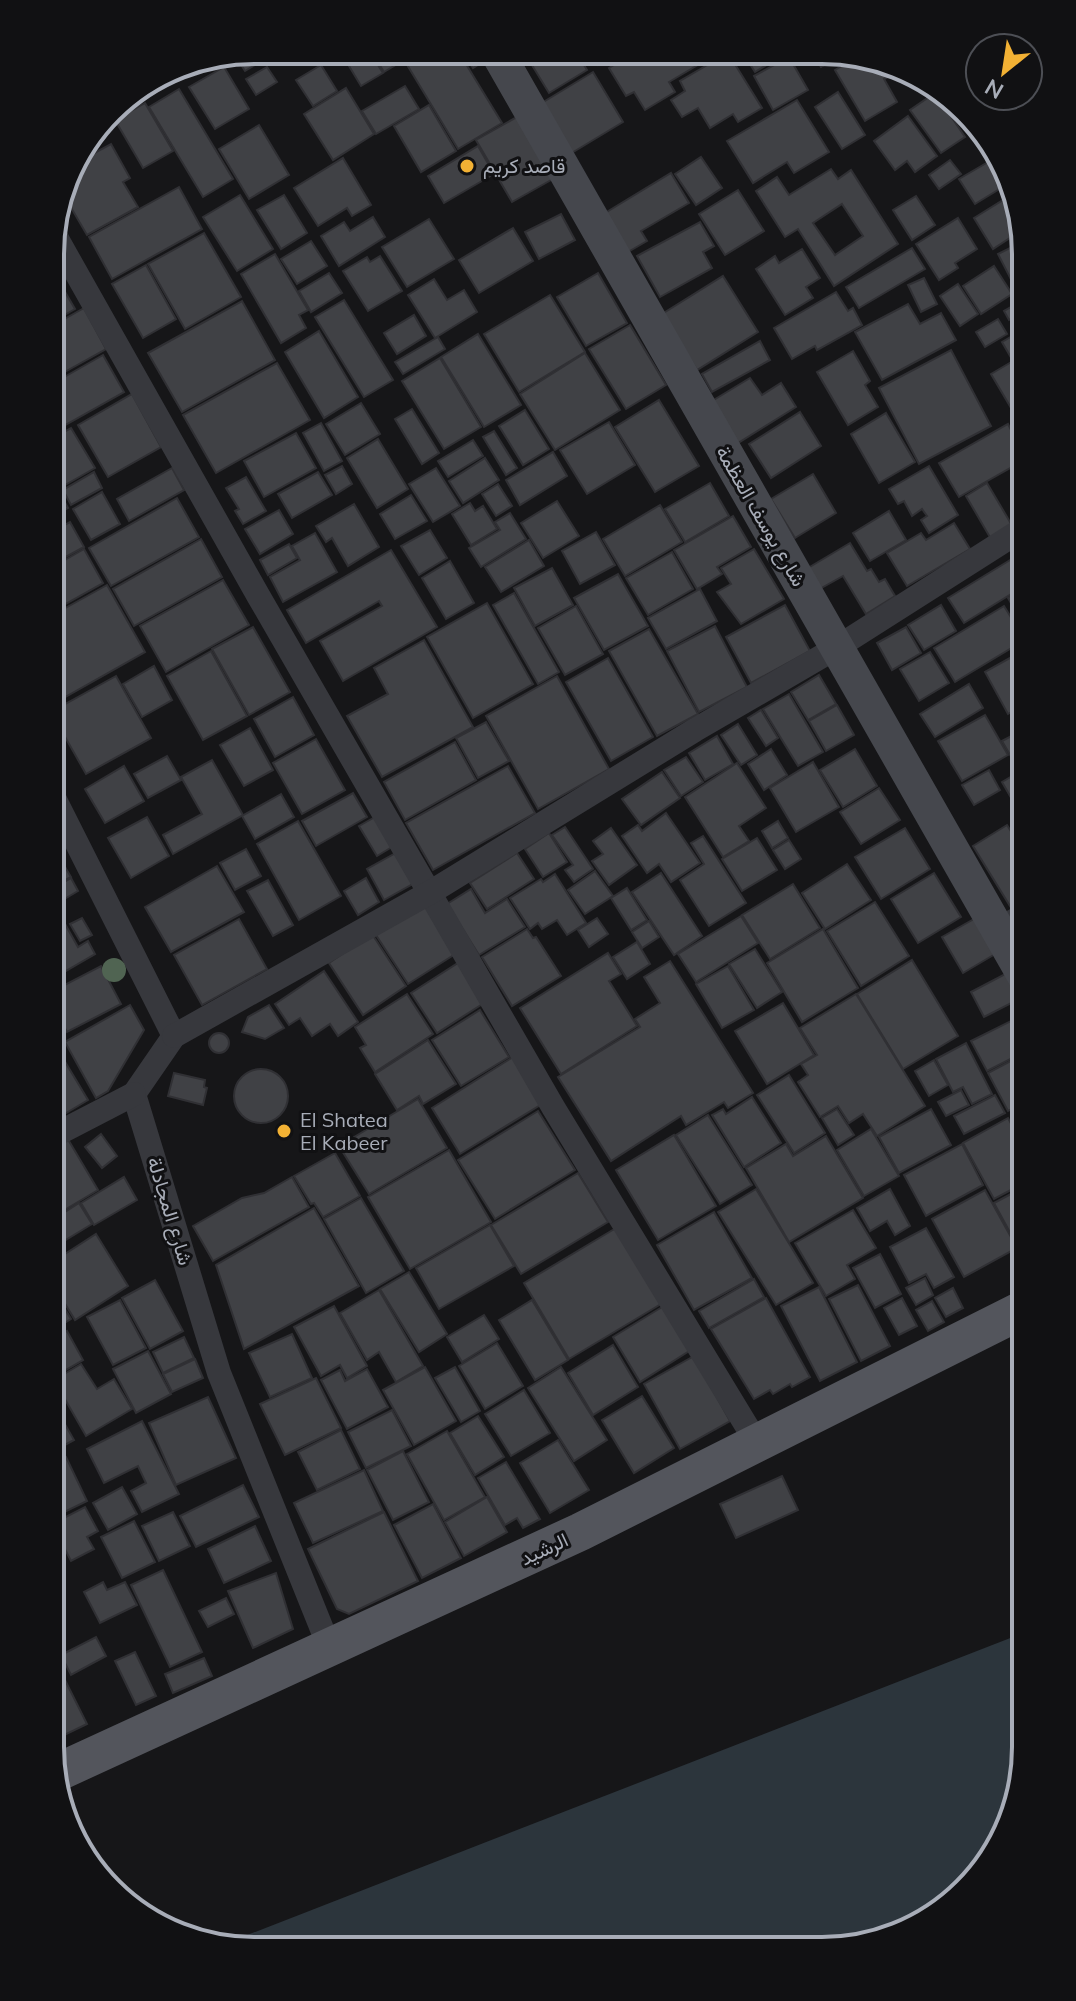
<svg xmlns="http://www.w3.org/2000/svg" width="1076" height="2001" viewBox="0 0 1076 2001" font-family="Mulish,Vazirmatn,sans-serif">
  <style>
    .water { fill: #2c353c }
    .building { fill: #404145; stroke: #303034; stroke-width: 2; fill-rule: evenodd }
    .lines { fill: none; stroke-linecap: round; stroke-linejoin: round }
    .street { stroke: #37383d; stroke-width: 24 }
    .secondary { stroke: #45474d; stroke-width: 34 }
    .primary { stroke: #53555c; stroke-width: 38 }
    .tree { fill: #506452 }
    .poi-dot { fill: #f2b134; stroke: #111113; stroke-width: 3 }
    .labels { text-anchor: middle; stroke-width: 6; stroke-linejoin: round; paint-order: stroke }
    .poi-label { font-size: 20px; fill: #a8adb8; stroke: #111113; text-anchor: start }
    .street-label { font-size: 20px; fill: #a8adb8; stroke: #111113 }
    .rim { fill: none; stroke: #a8adb8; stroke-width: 4 }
  </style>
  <rect width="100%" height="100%" fill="#161618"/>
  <polygon class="water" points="1026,1632 1026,1761 984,1872 887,1940 227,1949 219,1946"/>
  <g class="building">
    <polygon points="254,50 263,50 268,57 245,71 235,55"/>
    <polygon points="340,51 369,51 383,73 361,86"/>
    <polygon points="371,51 410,51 412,55 384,72"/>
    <polygon points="426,51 458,51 502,123 458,149 406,63"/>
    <polygon points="463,51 487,51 490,57 473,68"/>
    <polygon points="524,52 576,52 587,70 549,93"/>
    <polygon points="591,52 621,52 598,65"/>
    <polygon points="636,52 647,52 650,57 658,53 718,53 669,82 675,92 645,110 634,92 626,96 609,68"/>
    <polygon points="728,53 762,108 738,122 733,114 710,128 698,108 682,117 671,100 685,91 680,81"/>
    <polygon points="755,53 775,53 778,58 755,72 746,58"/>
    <polygon points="813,54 844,54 821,67"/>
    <polygon points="862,54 898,72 884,79 897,102 865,121 835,70"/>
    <polygon points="789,57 808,90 773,110 754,76"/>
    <polygon points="321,65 337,91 313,106 296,80"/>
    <polygon points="224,67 249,109 215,129 189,87"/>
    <polygon points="267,67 277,82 256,95 246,79"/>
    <polygon points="593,72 623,122 570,154 540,104"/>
    <polygon points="405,86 419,109 376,134 362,111"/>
    <polygon points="346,88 374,134 333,160 304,114"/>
    <polygon points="179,89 233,179 203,197 149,107"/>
    <polygon points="838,92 865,135 842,149 815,107"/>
    <polygon points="935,93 965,137 941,153 910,110"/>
    <polygon points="797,100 829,152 794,173 787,162 753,183 727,141"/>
    <polygon points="145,103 173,151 143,168 115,120"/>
    <polygon points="429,105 456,151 421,172 394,126"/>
    <polygon points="524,113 560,175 512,202 476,140"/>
    <polygon points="908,116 937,156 915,172 907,161 895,170 874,141"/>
    <polygon points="259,125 289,175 249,199 219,149"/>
    <polygon points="111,144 130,178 123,182 138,207 87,235 66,199 59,203 70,166"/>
    <polygon points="478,146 494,174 444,203 428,176"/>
    <polygon points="701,157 722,188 696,205 675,174"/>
    <polygon points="343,158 371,205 352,216 347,208 318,226 294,188"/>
    <polygon points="995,158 1011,182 975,204 959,179"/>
    <polygon points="950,160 961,174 939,189 929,175"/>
    <path d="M831,169L838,179L851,170L898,244L834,286L798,229L785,237L756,191L777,177L789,195ZM842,204L863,236L835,255L813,223Z"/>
    <polygon points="671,173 689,203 641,231 647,241 628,252 605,213"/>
    <polygon points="179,187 202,229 112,279 89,237"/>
    <polygon points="738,190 764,231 725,255 699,214"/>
    <polygon points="240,195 273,249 237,271 203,217"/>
    <polygon points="284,195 307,233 281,249 257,210"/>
    <polygon points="916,196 935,225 912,240 893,210"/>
    <polygon points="1008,197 1020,217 1022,230 993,249 974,218"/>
    <polygon points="561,214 575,240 539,259 525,232"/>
    <polygon points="373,217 385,237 339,266 321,236 344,222 350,231"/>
    <polygon points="958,218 977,249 955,263 958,268 939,280 916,244"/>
    <polygon points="429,219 454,259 407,287 382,247"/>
    <polygon points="700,222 714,246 703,252 712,268 660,297 637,256"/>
    <polygon points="513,228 533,261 479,293 459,260"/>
    <polygon points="204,233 241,297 185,329 148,264"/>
    <polygon points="311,241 327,266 297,284 281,259"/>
    <polygon points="1024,241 1026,289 1018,293 998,254"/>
    <polygon points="912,248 925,269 859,308 846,287"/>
    <polygon points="802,249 820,278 806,287 813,298 785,315 756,269 775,256 779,263"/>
    <polygon points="275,254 308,310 299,315 306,328 281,343 241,274"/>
    <polygon points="380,256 402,291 368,311 343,271 367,257 370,262"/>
    <polygon points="146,265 176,319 143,338 112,284"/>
    <polygon points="994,266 1012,294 981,314 963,286"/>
    <polygon points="54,273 75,309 52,322 52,274"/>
    <polygon points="329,273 342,293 311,312 299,291"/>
    <polygon points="598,273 627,323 586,346 557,297"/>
    <polygon points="723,276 758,332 697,370 662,314"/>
    <polygon points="924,278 937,304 921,312 908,285"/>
    <polygon points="434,279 447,300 464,290 477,312 435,338 408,295"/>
    <polygon points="958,284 978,314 960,326 940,296"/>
    <polygon points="836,292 848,311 853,308 862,325 817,350 815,346 792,359 774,328"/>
    <polygon points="550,295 585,352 519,392 484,334"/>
    <polygon points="344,300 393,380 364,397 315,317"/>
    <polygon points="242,301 275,360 182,412 148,353"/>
    <polygon points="1022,301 1026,311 1009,320 1004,311"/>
    <polygon points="908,304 920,324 941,313 956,340 882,380 855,332"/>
    <polygon points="84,308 106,349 61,374 52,358 52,326"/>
    <polygon points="414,315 426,336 397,354 384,333"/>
    <polygon points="998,319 1007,334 985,347 976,332"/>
    <polygon points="630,325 666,385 626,409 589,349"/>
    <polygon points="1026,328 1026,412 1017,418 991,374 1013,361 1002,342"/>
    <polygon points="319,331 358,397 324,418 285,352"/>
    <polygon points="478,334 521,405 484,427 441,357"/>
    <polygon points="438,337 445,349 403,374 395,362"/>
    <polygon points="760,341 770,360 712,392 702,374"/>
    <polygon points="951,350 991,426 919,464 879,388"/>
    <polygon points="853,351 870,381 865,385 878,407 848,425 817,372"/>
    <polygon points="585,353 620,410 555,450 520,394"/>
    <polygon points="103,355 124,392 51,433 52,384"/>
    <polygon points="440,358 481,427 444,449 402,381"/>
    <polygon points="277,363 310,420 216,473 183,415"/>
    <polygon points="750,378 762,395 781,383 796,407 738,443 712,401"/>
    <polygon points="132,394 161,447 108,477 78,425"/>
    <polygon points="659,400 699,466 655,492 615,427"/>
    <polygon points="361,403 380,434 345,455 326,424"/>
    <polygon points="412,409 439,453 422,464 395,419"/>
    <polygon points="525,410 549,449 523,465 499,426"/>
    <polygon points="800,412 821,446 771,478 749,444"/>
    <polygon points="886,413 915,462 879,483 851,434"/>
    <polygon points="609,422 635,465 587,494 560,450"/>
    <polygon points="321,423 342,461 324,471 303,433"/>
    <polygon points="1008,424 1026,459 959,497 939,463"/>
    <polygon points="71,428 95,468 58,489 51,477 51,439"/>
    <polygon points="494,431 517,468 506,475 483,437"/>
    <polygon points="296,433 316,468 264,497 244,461"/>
    <polygon points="378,439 408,489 377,508 347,458"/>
    <polygon points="473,440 483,456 448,477 438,461"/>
    <polygon points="553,452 567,476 520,505 506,480"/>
    <polygon points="485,458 499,480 463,503 449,481"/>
    <polygon points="342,466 352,484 336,494 325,475"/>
    <polygon points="929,466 958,515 929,533 921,520 927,516 922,509 912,516 904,501 898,504 889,489"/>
    <polygon points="172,468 184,490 129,521 117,499"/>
    <polygon points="436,468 460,506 433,522 409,484"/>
    <polygon points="94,472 102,488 71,505 63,490"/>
    <polygon points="318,472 332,495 292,518 278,494"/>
    <polygon points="813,474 836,513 795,538 771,499"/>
    <polygon points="246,477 266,511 243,524 235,511 239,509 226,488"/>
    <polygon points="710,483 729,516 685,542 665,509"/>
    <polygon points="987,483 1013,527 991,539 966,496"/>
    <polygon points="498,484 512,506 496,516 482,494"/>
    <polygon points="59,492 68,508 51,518 51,496"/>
    <polygon points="102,492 120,524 91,540 73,509"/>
    <polygon points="411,495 427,521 395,539 380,514"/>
    <polygon points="177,498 199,537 111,586 89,548"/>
    <polygon points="557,501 579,536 543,558 521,523"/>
    <polygon points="470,503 475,511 483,506 497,529 471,545 452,514"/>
    <polygon points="354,504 379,547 348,566 332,538 326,542 316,526"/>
    <polygon points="660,505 682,542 625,576 603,539"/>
    <polygon points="279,510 293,534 260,554 245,529"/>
    <polygon points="889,511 906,540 870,561 853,533"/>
    <polygon points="510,513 526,539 481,567 469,548 500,530 495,522"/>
    <polygon points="733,516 751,547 717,567 722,574 697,589 674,550"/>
    <polygon points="70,522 84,547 51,565 51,532"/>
    <polygon points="954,523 970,549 907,586 887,553 921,533 926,540"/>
    <polygon points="430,530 447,558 419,575 401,546"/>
    <polygon points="596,532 615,565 580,584 562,551"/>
    <polygon points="315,533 337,572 283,602 270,577 300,560 292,546"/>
    <polygon points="201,539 222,577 134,626 113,589"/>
    <polygon points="529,540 544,566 501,592 485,567"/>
    <polygon points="850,543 867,571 871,569 879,582 885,579 895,596 866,614 843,576 816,591 803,571"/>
    <polygon points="289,544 297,558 268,575 260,560"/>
    <polygon points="84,549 103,583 51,612 51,568"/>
    <polygon points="754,549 784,599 741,624 717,592 731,584 721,568"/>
    <polygon points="391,550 437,627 343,681 320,641 382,606 379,601 306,643 287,610"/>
    <polygon points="672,552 693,589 648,615 626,578"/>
    <polygon points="1015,557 1026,574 1026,585 964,623 948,598"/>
    <polygon points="450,561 474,603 446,619 422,578"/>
    <polygon points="552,568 573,605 535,626 514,588"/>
    <polygon points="618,574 648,626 604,650 574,598"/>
    <polygon points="223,580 249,625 166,672 140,626"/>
    <polygon points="107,585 145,652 51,705 51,616"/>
    <polygon points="700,589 717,621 666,649 648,618"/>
    <polygon points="1026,589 1026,629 1008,598"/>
    <polygon points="514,593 559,672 538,684 493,605"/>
    <polygon points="487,603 533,684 473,718 427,637"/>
    <polygon points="785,605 810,651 751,683 726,637"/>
    <polygon points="941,605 956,631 924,650 908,625"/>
    <polygon points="576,606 603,654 565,675 538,628"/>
    <polygon points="1004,606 1025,640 955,682 934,648"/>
    <polygon points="715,626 747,687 699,712 667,651"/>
    <polygon points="253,627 290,692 249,715 212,649"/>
    <polygon points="906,627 921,653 892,670 877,643"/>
    <polygon points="649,629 698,714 657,736 609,651"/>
    <polygon points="424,640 473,727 382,777 347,716 388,694 374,668"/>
    <polygon points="1026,649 1026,704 1008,714 985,672"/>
    <polygon points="211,651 247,716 203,740 167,676"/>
    <polygon points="930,652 949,683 919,701 900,669"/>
    <polygon points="608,658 653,737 611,761 566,682"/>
    <polygon points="154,666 172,700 142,717 123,684"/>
    <polygon points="819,675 836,704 808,720 791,692"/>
    <polygon points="116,676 151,738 86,774 51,712"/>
    <polygon points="557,676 609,769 538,809 486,716"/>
    <polygon points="969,684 983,708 935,737 920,714"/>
    <polygon points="789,694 823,752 798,766 763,709"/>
    <polygon points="293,697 314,735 275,757 254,719"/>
    <polygon points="837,705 854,735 826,751 809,721"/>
    <polygon points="761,710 778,738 766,746 748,718"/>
    <polygon points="985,715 1008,755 962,781 938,741"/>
    <polygon points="486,722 509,761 478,778 456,738"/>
    <polygon points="738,724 757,755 741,765 721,735"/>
    <polygon points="250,728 273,770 244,786 220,745"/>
    <polygon points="1015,734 1026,753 1026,760 1016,765 1002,741"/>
    <polygon points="717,736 733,764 705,780 689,753"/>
    <polygon points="316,739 345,790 302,814 273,763"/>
    <polygon points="455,742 476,780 405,820 384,782"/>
    <polygon points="771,749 787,775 764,790 748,764"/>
    <polygon points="855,749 877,786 843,807 820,770"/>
    <polygon points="167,756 181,780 148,798 134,774"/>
    <polygon points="686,757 703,782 681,796 664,770"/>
    <polygon points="212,760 243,815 173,854 163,835 202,814 181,777"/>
    <polygon points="813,762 839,807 796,832 770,788"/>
    <polygon points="737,763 766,808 739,826 749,841 723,857 685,797"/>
    <polygon points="124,766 144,801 105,823 85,789"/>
    <polygon points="508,766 535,813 433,870 406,823"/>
    <polygon points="1026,768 1026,812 1021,815 1002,782"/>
    <polygon points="989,770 1000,790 974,805 962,785"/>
    <polygon points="662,772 680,798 641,825 622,799"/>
    <polygon points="879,788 900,820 861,844 840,812"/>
    <polygon points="353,793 367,817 316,846 302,821"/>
    <polygon points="281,794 294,817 255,839 242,816"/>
    <polygon points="666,813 700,863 671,882 659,864 647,873 622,836 638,825 642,831"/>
    <polygon points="147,817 169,856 131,878 108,838"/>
    <polygon points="375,817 392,847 377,856 359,826"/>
    <polygon points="298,821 341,896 299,920 257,844"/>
    <polygon points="778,821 788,838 772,848 762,831"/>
    <polygon points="1007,825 1026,855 1026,907 1021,910 1016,902 1010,906 973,846"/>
    <polygon points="565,827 593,869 574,882 565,870 573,865 552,835"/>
    <polygon points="611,828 637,865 609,885 592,861 603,854 593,841"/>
    <polygon points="905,828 930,869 881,899 855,857"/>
    <polygon points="549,833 567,862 543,877 525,849"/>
    <polygon points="703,836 746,903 709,926 680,880 704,864 691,843"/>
    <polygon points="757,838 777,870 742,891 722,859"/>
    <polygon points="789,840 801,859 785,869 773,850"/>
    <polygon points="246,849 261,876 235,890 220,863"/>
    <polygon points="55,850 71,877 51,888 51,852"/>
    <polygon points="401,850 418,881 384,900 367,869"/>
    <polygon points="517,853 534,879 487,909 470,883"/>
    <polygon points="847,864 871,900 825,929 802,893"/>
    <polygon points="217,866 244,912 171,952 145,907"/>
    <polygon points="595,871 613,896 585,914 568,890"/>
    <polygon points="661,873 702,936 674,955 632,892"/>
    <polygon points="934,873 961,917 918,943 891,899"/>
    <polygon points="555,874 586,923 567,935 557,920 542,929 538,923 530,929 510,898 541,879 543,882"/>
    <polygon points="71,878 78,891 51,907 51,890"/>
    <polygon points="366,878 379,902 358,915 344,891"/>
    <polygon points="268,880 293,925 273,936 247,891"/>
    <polygon points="793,884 820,928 770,959 742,915"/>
    <polygon points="627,888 647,920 631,930 611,898"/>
    <polygon points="471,889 485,913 507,899 525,927 479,955 447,904"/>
    <polygon points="425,899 460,951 408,984 374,932"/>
    <polygon points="875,902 909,956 861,986 827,931"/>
    <polygon points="60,915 78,947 88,941 95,954 52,979 51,920"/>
    <polygon points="981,915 1002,950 963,973 942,937"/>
    <polygon points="741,916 758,943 696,982 678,954"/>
    <polygon points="82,918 92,935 80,941 70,924"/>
    <polygon points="597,918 608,934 589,947 578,930"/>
    <polygon points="239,919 267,969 202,1005 174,955"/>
    <polygon points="649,921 659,937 642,948 632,932"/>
    <polygon points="527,929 533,938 536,937 561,976 512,1006 482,957"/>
    <polygon points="823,929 858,988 802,1022 767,963"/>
    <polygon points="372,934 406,986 363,1015 329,963"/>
    <polygon points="637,942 650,964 627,979 613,957"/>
    <polygon points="755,949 782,992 757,1008 729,964"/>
    <polygon points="608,953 621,974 609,981 637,1026 561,1074 520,1008"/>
    <polygon points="912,960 958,1036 903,1069 857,994"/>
    <polygon points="670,961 753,1093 728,1108 724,1102 686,1125 681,1116 611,1161 558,1077 640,1027 635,1019 660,1003 644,977"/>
    <polygon points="458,963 484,1003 437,1033 411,993"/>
    <polygon points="101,966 121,1004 67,1032 51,1003 51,992"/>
    <polygon points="728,966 754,1010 722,1028 696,984"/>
    <polygon points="324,971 358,1022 338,1036 330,1024 312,1036 300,1018 289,1025 275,1004"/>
    <polygon points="1007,973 1021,998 984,1017 971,992"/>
    <polygon points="407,994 433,1034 375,1072 360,1048 366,1045 355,1027"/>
    <polygon points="856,994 925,1106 877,1136 863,1114 849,1123 838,1106 820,1117 798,1082 808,1075 801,1064 817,1055 800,1028"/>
    <polygon points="783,1003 814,1055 767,1084 735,1031"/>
    <polygon points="130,1005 144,1030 108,1091 96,1098 65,1042"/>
    <polygon points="269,1005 284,1028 265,1039 242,1032 248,1017"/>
    <polygon points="51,1008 64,1032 51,1040"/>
    <polygon points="480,1010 509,1057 461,1086 432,1040"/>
    <polygon points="1023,1015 1026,1019 1026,1051 987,1071 971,1041"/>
    <circle cx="219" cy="1043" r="10"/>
    <polygon points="428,1040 456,1084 423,1104 419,1096 397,1110 375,1074"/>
    <polygon points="966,1043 992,1094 972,1104 963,1087 953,1092 936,1059"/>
    <polygon points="55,1045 88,1100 51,1122 51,1048"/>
    <polygon points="1026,1053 1026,1102 1008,1111 988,1073"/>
    <polygon points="513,1057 542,1104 460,1154 432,1108"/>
    <polygon points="934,1060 948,1085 929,1096 915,1071"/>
    <circle cx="261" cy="1096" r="27"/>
    <polygon points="174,1073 205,1080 204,1087 207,1088 203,1105 168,1096"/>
    <polygon points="789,1075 825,1133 794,1153 757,1095"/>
    <polygon points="961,1090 969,1105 946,1116 938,1102"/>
    <polygon points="995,1095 1005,1113 964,1134 954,1116"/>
    <polygon points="752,1097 781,1143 744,1167 712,1115 723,1109 726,1114"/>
    <polygon points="418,1099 447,1148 369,1194 339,1146"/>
    <polygon points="837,1109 854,1135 838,1145 822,1118"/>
    <polygon points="931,1109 951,1145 899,1173 879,1137"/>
    <polygon points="538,1111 575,1170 495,1219 458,1160"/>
    <polygon points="708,1115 752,1185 720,1204 676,1135"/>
    <polygon points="1008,1118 1026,1151 1026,1182 994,1199 963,1143"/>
    <polygon points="871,1129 899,1176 864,1196 837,1150"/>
    <polygon points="101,1134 117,1156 102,1168 85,1147"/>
    <polygon points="674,1135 716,1206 658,1240 616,1170"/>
    <polygon points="66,1136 98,1190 51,1218 51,1144"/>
    <polygon points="826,1136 863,1198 789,1242 746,1168 786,1144 793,1156"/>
    <polygon points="962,1144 983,1185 926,1216 904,1175"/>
    <polygon points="449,1150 491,1222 410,1269 368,1197"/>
    <polygon points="335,1153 360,1196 323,1217 314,1203 311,1204 294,1176"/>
    <polygon points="578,1173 608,1222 521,1274 491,1225"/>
    <polygon points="124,1177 137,1200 94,1225 81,1203"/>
    <polygon points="292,1177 309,1207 213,1261 193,1226 242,1198 264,1193"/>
    <polygon points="1026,1186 1026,1246 1019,1249 994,1203"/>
    <polygon points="756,1189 813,1283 776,1305 718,1212"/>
    <polygon points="890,1189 910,1226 895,1235 887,1221 870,1231 857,1208"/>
    <polygon points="985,1190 1017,1248 964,1277 932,1219"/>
    <polygon points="361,1198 404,1271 366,1293 324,1219"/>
    <polygon points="79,1203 92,1224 54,1247 51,1241 51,1221"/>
    <polygon points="314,1208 359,1286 244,1349 216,1265"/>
    <polygon points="853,1210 876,1248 847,1265 855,1279 826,1296 795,1243"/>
    <polygon points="714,1212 752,1278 694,1310 657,1245"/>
    <polygon points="490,1225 514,1266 439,1309 416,1268"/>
    <polygon points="616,1228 661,1304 569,1359 524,1283"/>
    <polygon points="926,1228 954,1277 934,1288 926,1274 909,1283 890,1247"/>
    <polygon points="96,1234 128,1286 75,1320 51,1281 51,1263"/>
    <polygon points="880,1254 901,1294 875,1308 853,1268"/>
    <polygon points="409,1272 447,1334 419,1352 380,1289"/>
    <polygon points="925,1278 933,1295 916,1305 906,1288"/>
    <polygon points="754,1279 764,1297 709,1328 699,1311"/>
    <polygon points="155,1280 183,1331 150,1349 122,1298"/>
    <polygon points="858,1285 890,1346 861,1361 829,1299"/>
    <polygon points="51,1286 71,1319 50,1332"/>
    <polygon points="819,1287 857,1362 820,1381 781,1306"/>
    <polygon points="953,1288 963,1308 946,1317 935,1298"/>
    <polygon points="379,1290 423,1366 396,1382 379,1352 367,1360 340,1313"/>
    <polygon points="766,1298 810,1377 792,1387 790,1384 773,1394 770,1390 754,1399 711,1329"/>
    <polygon points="902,1298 917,1326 899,1335 884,1308"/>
    <polygon points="120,1300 146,1348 113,1365 87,1317"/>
    <polygon points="532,1300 568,1360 535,1380 499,1320"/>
    <polygon points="932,1301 944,1322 928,1331 916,1310"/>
    <polygon points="667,1304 694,1348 640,1382 613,1337"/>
    <polygon points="334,1306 367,1366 347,1378 340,1365 321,1376 294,1327"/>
    <polygon points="484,1315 499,1339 462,1362 447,1337"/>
    <polygon points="67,1331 83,1360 50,1379 50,1341"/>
    <polygon points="292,1334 312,1378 270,1397 249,1353"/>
    <polygon points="184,1337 194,1358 163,1373 153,1352"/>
    <polygon points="497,1343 523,1386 485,1409 459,1366"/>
    <polygon points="613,1345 638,1387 593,1415 568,1373"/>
    <polygon points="148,1351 171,1394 136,1413 113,1369"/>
    <polygon points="694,1356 730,1421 680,1449 644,1384"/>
    <polygon points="195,1359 203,1378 172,1392 163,1374"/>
    <polygon points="81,1364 97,1389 114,1379 132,1409 86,1436 54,1380"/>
    <polygon points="425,1367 456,1421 414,1445 383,1390"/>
    <polygon points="455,1367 480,1411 461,1422 435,1378"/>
    <polygon points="561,1367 607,1440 574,1461 528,1388"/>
    <polygon points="367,1369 388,1407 347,1429 321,1380 340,1370 345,1381"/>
    <polygon points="316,1378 341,1428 285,1455 260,1404"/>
    <polygon points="524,1390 550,1433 511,1456 485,1414"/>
    <polygon points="642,1396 674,1448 634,1473 602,1420"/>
    <polygon points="208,1397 236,1458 176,1485 149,1423"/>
    <polygon points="50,1398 74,1440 50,1453"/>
    <polygon points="392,1410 411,1446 366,1468 348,1432"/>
    <polygon points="478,1416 504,1457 475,1475 450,1433"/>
    <polygon points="142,1421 179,1494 142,1512 131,1491 146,1483 138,1466 104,1483 87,1449"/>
    <polygon points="341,1430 360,1469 317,1490 298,1452"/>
    <polygon points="447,1431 485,1497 444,1520 407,1454"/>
    <polygon points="558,1440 589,1490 550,1513 520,1463"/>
    <polygon points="403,1451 429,1502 393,1520 367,1470"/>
    <polygon points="66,1457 87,1501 50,1519 50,1465"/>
    <polygon points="506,1462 540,1519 523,1528 517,1518 505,1525 478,1478"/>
    <polygon points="364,1470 383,1511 313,1543 294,1503"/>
    <polygon points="782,1476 798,1510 736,1538 720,1504"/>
    <polygon points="243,1485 259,1517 196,1547 180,1516"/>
    <polygon points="122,1487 137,1514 108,1530 93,1503"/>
    <polygon points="487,1497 507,1532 464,1556 445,1522"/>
    <polygon points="433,1504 461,1558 422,1578 394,1525"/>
    <polygon points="85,1507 98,1531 87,1537 94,1549 71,1561 52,1524"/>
    <polygon points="173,1512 190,1546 159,1561 142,1526"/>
    <polygon points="384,1512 418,1581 349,1614 337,1609 308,1549"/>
    <polygon points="134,1521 155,1562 122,1578 101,1537"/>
    <polygon points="255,1526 271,1561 224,1583 208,1549"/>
    <polygon points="163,1570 202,1652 170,1667 131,1585"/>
    <polygon points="276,1573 293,1629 253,1648 228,1591"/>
    <polygon points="103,1582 107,1590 125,1582 137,1605 100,1623 84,1592"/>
    <polygon points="226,1598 234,1614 208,1627 199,1611"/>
    <polygon points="50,1625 64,1651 53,1656 87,1724 50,1742"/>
    <polygon points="96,1637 106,1656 71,1675 61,1655"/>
    <polygon points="135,1652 156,1696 136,1705 115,1661"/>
    <polygon points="204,1658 212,1676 173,1693 165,1674"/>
  </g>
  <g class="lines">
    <g class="street">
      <polyline points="52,230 259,597 553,1107 757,1443"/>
      <polyline points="51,792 174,1036 134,1094 219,1373 330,1649"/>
      <polyline points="999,929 1026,914"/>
      <polyline points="174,1036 431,892 695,730 836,648 1026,527"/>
      <polyline points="51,1137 134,1094"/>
    </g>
    <polyline class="secondary" points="497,52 1026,979"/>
    <polyline class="primary" points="54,1774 580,1532 1026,1308"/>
  </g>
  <circle class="tree" cx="114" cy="970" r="12"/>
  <g class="poi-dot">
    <circle cx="467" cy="166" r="8"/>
    <circle cx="284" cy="1131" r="8"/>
  </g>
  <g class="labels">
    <g class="poi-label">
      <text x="483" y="173">قاصد كريم</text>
      <text x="300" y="1127">El Shatea<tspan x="300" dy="23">El Kabeer</tspan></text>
    </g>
    <g class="street-label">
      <text transform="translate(761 516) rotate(60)" y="7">شارع يوسف العظمة</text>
      <text transform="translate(170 1211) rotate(73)" y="7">شارع المجادلة</text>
      <text transform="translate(544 1549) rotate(-25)" y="7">الرشيد</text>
    </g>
  </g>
  <path d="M0 0H1076V2001H0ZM254 64H822A190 190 0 0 1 1012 254V1747A190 190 0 0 1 822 1937H254A190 190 0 0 1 64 1747V254A190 190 0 0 1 254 64Z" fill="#111113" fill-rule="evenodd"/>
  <path class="rim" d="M254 64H822A190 190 0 0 1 1012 254V1747A190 190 0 0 1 822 1937H254A190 190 0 0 1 64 1747V254A190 190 0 0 1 254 64Z"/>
  <g transform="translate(1004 72) rotate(210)"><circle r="38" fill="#111113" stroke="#4d4f55" stroke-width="2"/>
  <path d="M0-6L14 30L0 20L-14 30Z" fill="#f2b134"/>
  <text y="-12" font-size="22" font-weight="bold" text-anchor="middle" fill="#a8adb8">N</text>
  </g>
</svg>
